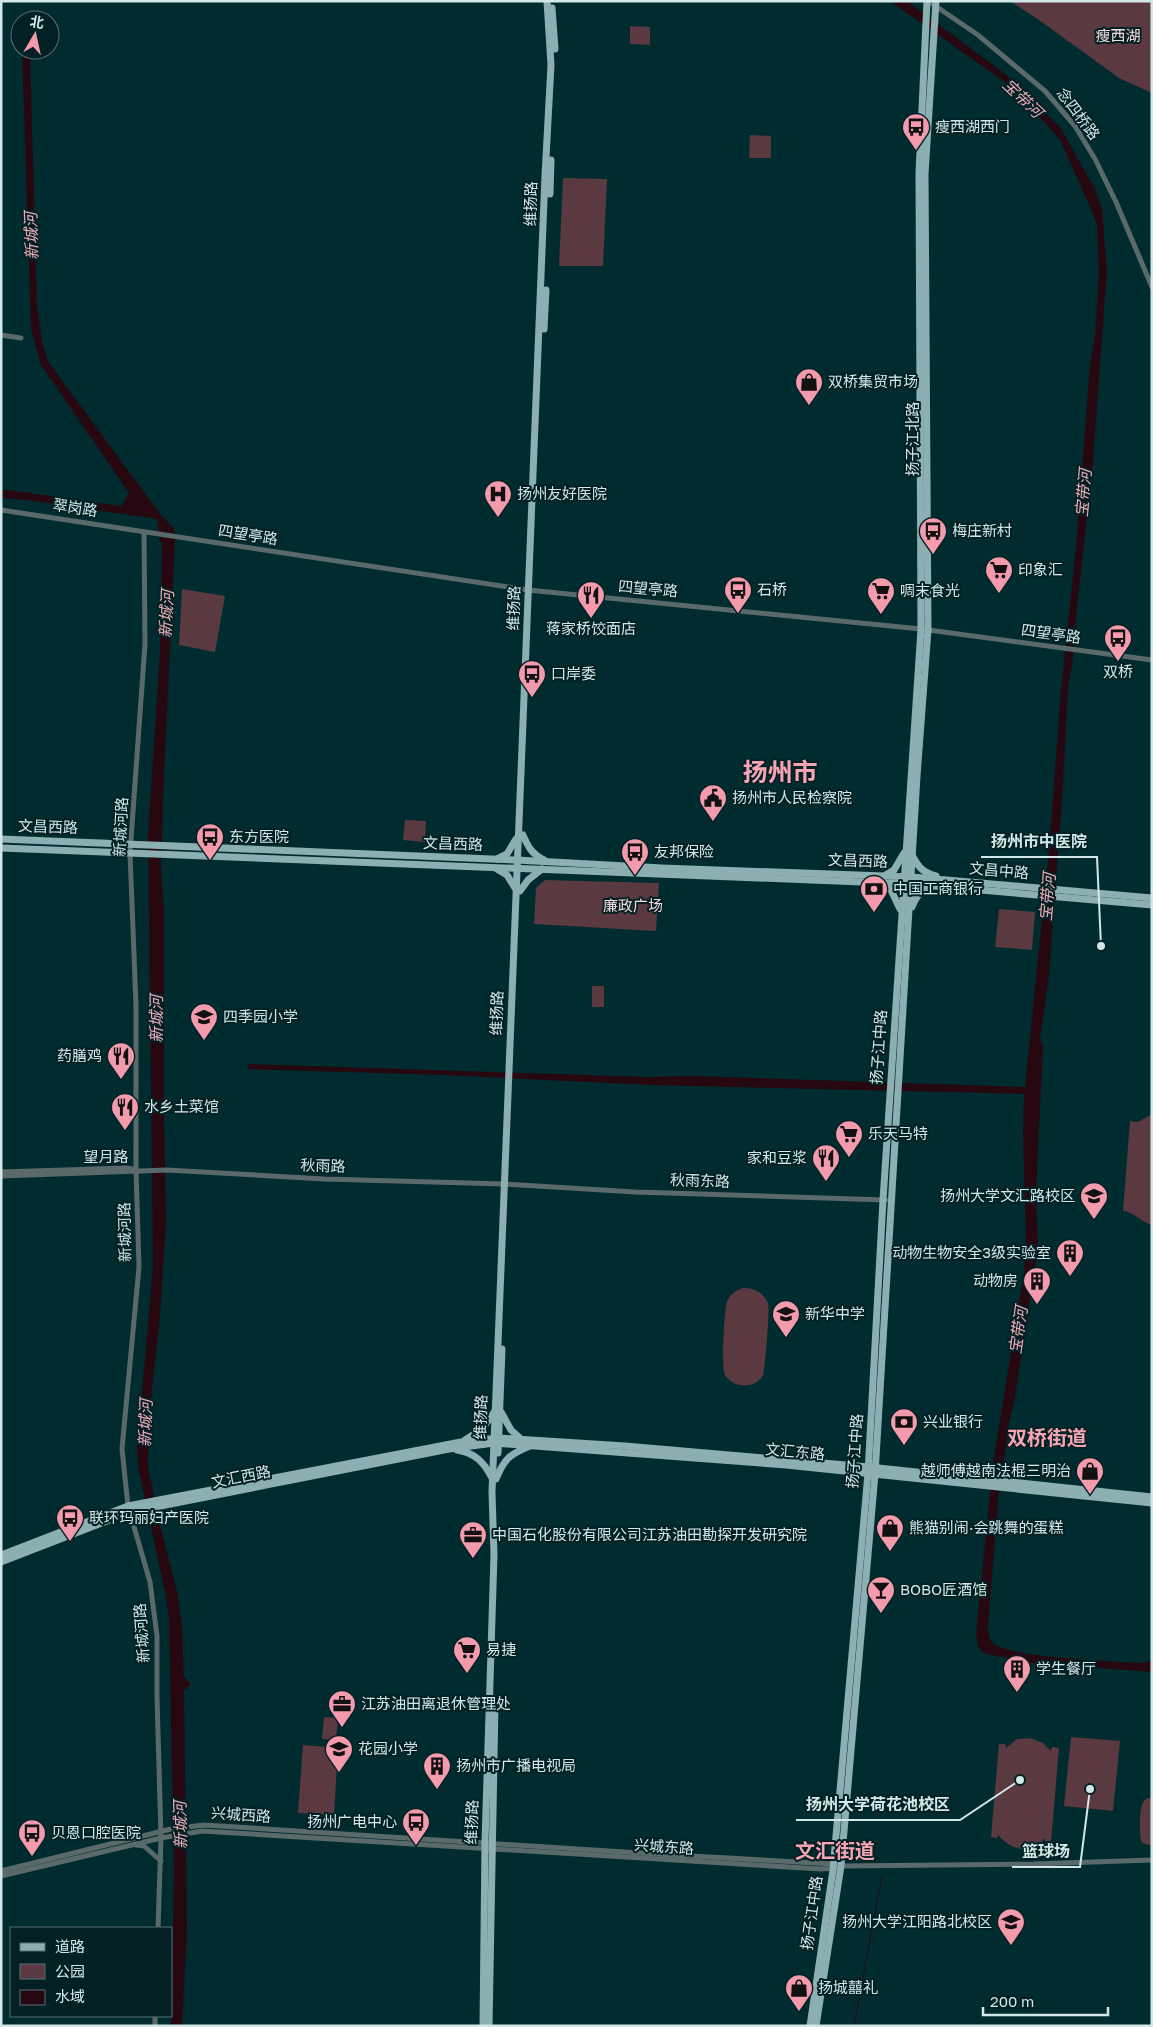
<svg xmlns="http://www.w3.org/2000/svg" width="1153" height="2027" viewBox="0 0 1153 2027" font-family="'Golos Text','Noto Sans SC',sans-serif">
  <style>
    .green { fill: #5a3940 }
    .water { fill: #270811 }
    .lines { fill: none; stroke-linecap: round; stroke-linejoin: round }
    .stream { stroke: #270811; stroke-width: 1 }
    .minor { stroke: #5a6a6b; stroke-width: 5 }
    .major { stroke: #8cafb1; stroke-width: 7 }
    .labels { text-anchor: middle; stroke-width: 4; stroke-linejoin: round; paint-order: stroke }
    .park-label { font-size: 15px; fill: #f8dbe0; stroke: #032124 }
    .street-label { font-size: 15px; fill: #d2e7e8; stroke: #032124 }
    .poi-label { font-size: 15px; fill: #d2e7e8; stroke: #032124; text-anchor: start }
    .water-label { font-size: 16px; font-style: italic; fill: #f0abb8; stroke: #032124 }
    .district-label { font-size: 20px; font-weight: bold; fill: #f7a4b5; stroke: #032124 }
    .town-label { font-size: 25px; font-weight: bold; fill: #f7a4b5; stroke: #032124 }
    .leader { fill: none; stroke: #d2e7e8; stroke-width: 2 }
    .callout-dot { fill: #d2e7e8; stroke: #032124; stroke-width: 2 }
    .callout-label { font-size: 16px; text-anchor: middle; font-weight: bold; fill: #d2e7e8; stroke: #032124; stroke-width: 4; stroke-linejoin: round; paint-order: stroke }
  </style>
  <rect width="100%" height="100%" fill="#012c2f"/>
  <g class="green">
    <polygon points="1010,1 1152,1 1152,93 1119,78 1039,20"/>
    <polygon points="630,26 650,27 650,45 630,44"/>
    <polygon points="750,135 771,136 771,158 749,158"/>
    <polygon points="563,178 607,179 603,266 559,266"/>
    <polygon points="182,589 225,596 215,652 179,645"/>
    <polygon points="405,820 426,821 425,842 403,840"/>
    <polygon points="545,880 659,883 656,931 534,924 536,888"/>
    <polygon points="999,909 1035,912 1032,950 995,947"/>
    <rect x="592" y="986" width="12" height="21"/>
    <path d="M1152,1114V1225C1140,1222 1135,1212 1123,1211L1130,1121L1138,1122Z"/>
    <path d="M743,1288C754,1288 763,1292 768,1303C770,1308 765,1370 763,1375C755,1390 733,1388 725,1375C721,1369 724,1311 727,1302C729,1295 736,1290 743,1288Z"/>
    <polygon points="324,1717 338,1718 336,1740 322,1739"/>
    <polygon points="1071,1737 1120,1741 1113,1811 1064,1806"/>
    <path d="M1030,1738L1043,1743L1051,1751L1052,1747L1059,1748L1051,1843H1046L1045,1838C1031,1855 1012,1851 998,1835L997,1838L991,1837L999,1744H1005L1006,1748L1017,1739Z"/>
    <polygon points="303,1745 338,1748 334,1815 298,1813"/>
    <path d="M1152,1797V1846L1142,1843C1139,1836 1139,1806 1144,1801C1146,1798 1149,1798 1152,1797Z"/>
  </g>
  <g class="water">
    <path d="M890,1H907L996,67L1030,94L1045,113L1060,127L1095,189L1102,208L1107,271L1092,473L1076,616L1073,659L1068,688L1063,784L1049,976L1040,1038L1043,1047L1036,1192L1038,1247L1015,1397L1009,1423L998,1502L988,1625C988,1631 988,1638 993,1643C1011,1658 1114,1661 1142,1663L1152,1660V1672L1033,1663L992,1655L984,1653L978,1647L976,1634L993,1463L1024,1272L1026,1245L1023,1133L1024,1094L653,1085L442,1075L248,1069V1064L649,1077L693,1076L1025,1087L1049,849L1061,690L1076,547L1090,365L1095,335L1099,272L1097,225L1092,211L1060,140L1027,102L1002,80Z"/>
    <polygon points="22,50 30,50 37,306 43,346 49,363 161,515 174,528 175,543 164,774 161,868 164,911 164,1115 166,1221 160,1316 149,1418 148,1467 160,1525 178,1595 182,1627 184,1677 190,1683 188,1688 184,1690 187,1930 182,2026 171,2026 174,1869 169,1619 165,1592 138,1467 137,1447 153,1267 148,834 160,652 162,543 160,542 157,519 26,500 1,498 1,489 121,506 129,493 41,365 31,329"/>
  </g>
  <g class="lines">
    <polyline class="stream" points="854,2026 882,1876"/>
    <g class="minor">
      <polyline points="928,1 978,35 1045,91 1075,126 1095,159 1116,202 1152,287"/>
      <polyline points="1,335 21,338"/>
      <polyline points="1,510 528,590 921,629 1152,660"/>
      <polyline points="144,532 145,644 130,853 136,1006 136,1170 139,1267 122,1449 128,1506 150,1582 157,1636 157,1697 161,1838 158,1928"/>
      <polyline points="1,1172 127,1168 133,1169"/>
      <polyline points="1,1176 167,1170 324,1179 504,1184 635,1192 886,1200"/>
      <polyline points="136,1845 144,1846 161,1861"/>
      <polyline points="1,1871 171,1829 204,1825 655,1854 833,1864 841,1866 1034,1864 1152,1860"/>
      <polyline points="1,1876 161,1838 202,1831 821,1869 836,1868"/>
      <polyline points="155,2026 155,2016"/>
    </g>
    <g class="major">
      <polyline points="552,8 555,49"/>
      <polyline points="550,194 551,160"/>
      <polyline points="544,329 546,290"/>
      <path d="M523,835C528,847 532,854 544,860"/>
      <polyline points="1,839 517,860 662,868 912,877 1152,898"/>
      <polyline points="1,848 911,884 1152,905"/>
      <path d="M913,857C919,868 924,873 936,876"/>
      <polyline points="497,859 507,854 516,839"/>
      <polyline points="497,869 507,875 515,888"/>
      <polyline points="884,876 894,870 904,853"/>
      <polyline points="880,883 891,890 900,909"/>
      <polyline points="520,891 528,880 542,869"/>
      <path d="M912,907C916,897 920,891 930,887"/>
      <polyline points="501,1412 511,1430 521,1439"/>
      <path d="M465,1440C479,1432 487,1424 495,1411"/>
      <path d="M457,1450C475,1453 484,1462 492,1478"/>
      <polyline points="498,1453 502,1349"/>
      <path d="M496,1479C504,1459 510,1454 530,1446"/>
      <polyline points="1,1555 128,1506 461,1442 499,1438 625,1446 869,1467 1152,1497"/>
      <polyline points="1,1562 130,1512 449,1449 494,1443 786,1465 1152,1503"/>
      <polyline points="483,2026 485,1842 494,1555 492,1492 545,176 551,65 547,1"/>
      <polyline points="489,2026 495,1704"/>
      <polyline points="810,2026 833,1870 868,1473 883,1200 921,629 919,173 927,1"/>
      <polyline points="816,2026 841,1866 875,1474 917,776 928,630 925,174 936,1"/>
    </g>
  </g>
  <defs>
    <g id="bus-pin" transform="scale(1.4375)"><path d="M0 17L-7.5 6A9.5 9.5 0 1 1 7.5 6Z" fill="#f39aac" stroke="#032124"/><path d="M-5-6H5V4H4V6H2V4H-2V6H-4V4H-5ZM-3.5-4V0h7V-4ZM-3.5 1.2v1.5H-2V1.2ZM2 1.2v1.5H3.5V1.2Z" fill="#111"/></g>
    <g id="shop-pin" transform="scale(1.4375)"><path d="M0 17L-7.5 6A9.5 9.5 0 1 1 7.5 6Z" fill="#f39aac" stroke="#032124"/><path d="M-5-2.5h2.3a2.7 3.5 0 0 1 5.4 0H5L5.5 6h-11ZM-1.5-2.5h3a1.5 2.3 0 0 0-3 0Z" fill="#111"/></g>
    <g id="hospital-pin" transform="scale(1.4375)"><path d="M0 17L-7.5 6A9.5 9.5 0 1 1 7.5 6Z" fill="#f39aac" stroke="#032124"/><path d="M-5-5h3v3.5h4V-5h3V5h-3V1.5h-4V5h-3Z" fill="#111"/></g>
    <g id="supermarket-pin" transform="scale(1.4375)"><path d="M0 17L-7.5 6A9.5 9.5 0 1 1 7.5 6Z" fill="#f39aac" stroke="#032124"/><path d="M-6-5.5h2.5l.6 2H6L4.5 2H-2.5L-4.4-4H-6ZM-1.5 3.2a1.3 1.3 0 1 0 .1 0ZM3 3.2a1.3 1.3 0 1 0 .1 0Z" fill="#111"/></g>
    <g id="restaurant-pin" transform="scale(1.4375)"><path d="M0 17L-7.5 6A9.5 9.5 0 1 1 7.5 6Z" fill="#f39aac" stroke="#032124"/><path d="M-5-6h1v4h1v-4h1v4h1v-4h1v5L-1.5 .5V6h-2V.5L-5-1ZM5-6V6H3V1.5H1.5Q1.5-4 5-6Z" fill="#111"/></g>
    <g id="civic-pin" transform="scale(1.4375)"><path d="M0 17L-7.5 6A9.5 9.5 0 1 1 7.5 6Z" fill="#f39aac" stroke="#032124"/><path d="M-.6-6.5H3V-4.5H.6V-3L4-1V1h2V6H-6V1h2V-1L-.6-3ZM-1.2 2.5V6h2.4V2.5Z" fill="#111"/></g>
    <g id="bank-pin" transform="scale(1.4375)"><path d="M0 17L-7.5 6A9.5 9.5 0 1 1 7.5 6Z" fill="#f39aac" stroke="#032124"/><path d="M-6-4H6V4H-6ZM0-2.3a2.3 2.3 0 1 0 0 4.6a2.3 2.3 0 1 0 0-4.6Z" fill="#111"/></g>
    <g id="school-pin" transform="scale(1.4375)"><path d="M0 17L-7.5 6A9.5 9.5 0 1 1 7.5 6Z" fill="#f39aac" stroke="#032124"/><path d="M0-5L7-2L0 1L-7-2ZM-4 1L0 2.5L4 1V4Q0 6-4 4Z" fill="#111"/></g>
    <g id="university-pin" transform="scale(1.4375)"><path d="M0 17L-7.5 6A9.5 9.5 0 1 1 7.5 6Z" fill="#f39aac" stroke="#032124"/><path d="M0-5L7-2L0 1L-7-2ZM-4 1L0 2.5L4 1V4Q0 6-4 4Z" fill="#111"/></g>
    <g id="building-pin" transform="scale(1.4375)"><path d="M0 17L-7.5 6A9.5 9.5 0 1 1 7.5 6Z" fill="#f39aac" stroke="#032124"/><path d="M-4-6H4V6H1V3H-1V6H-4ZM-2.5-4.3h1.7v1.8h-1.7ZM.8-4.3h1.7v1.8H.8ZM-2.5-1h1.7V.8h-1.7ZM.8-1h1.7V.8H.8Z" fill="#111"/></g>
    <g id="office-pin" transform="scale(1.4375)"><path d="M0 17L-7.5 6A9.5 9.5 0 1 1 7.5 6Z" fill="#f39aac" stroke="#032124"/><path d="M-6-3h4V-5.5h4V-3h4V5H-6ZM-1-4.5V-3h2v-1.5ZM-6 0V1H6V0Z" fill="#111"/></g>
    <g id="bar-pin" transform="scale(1.4375)"><path d="M0 17L-7.5 6A9.5 9.5 0 1 1 7.5 6Z" fill="#f39aac" stroke="#032124"/><path d="M-6-5H6L.8 .8V4.5H3.5V6h-7V4.5H-.8V.8Z" fill="#111"/></g>
  </defs>
  <g fill-rule="evenodd">
    <use href="#bus-pin" x="916" y="127"/>
    <use href="#shop-pin" x="809" y="382"/>
    <use href="#hospital-pin" x="498" y="494"/>
    <use href="#bus-pin" x="933" y="531"/>
    <use href="#supermarket-pin" x="999" y="570"/>
    <use href="#bus-pin" x="738" y="590"/>
    <use href="#supermarket-pin" x="881" y="591"/>
    <use href="#restaurant-pin" x="591" y="595"/>
    <use href="#bus-pin" x="1118" y="638"/>
    <use href="#bus-pin" x="532" y="674"/>
    <use href="#civic-pin" x="713" y="798"/>
    <use href="#bus-pin" x="210" y="837"/>
    <use href="#bus-pin" x="635" y="852"/>
    <use href="#bank-pin" x="874" y="889"/>
    <use href="#school-pin" x="204" y="1017"/>
    <use href="#restaurant-pin" x="121" y="1056"/>
    <use href="#restaurant-pin" x="125" y="1107"/>
    <use href="#supermarket-pin" x="849" y="1134"/>
    <use href="#restaurant-pin" x="826" y="1158"/>
    <use href="#university-pin" x="1094" y="1196"/>
    <use href="#building-pin" x="1070" y="1253"/>
    <use href="#building-pin" x="1037" y="1281"/>
    <use href="#school-pin" x="786" y="1314"/>
    <use href="#bank-pin" x="904" y="1422"/>
    <use href="#shop-pin" x="1090" y="1471"/>
    <use href="#bus-pin" x="70" y="1518"/>
    <use href="#shop-pin" x="890" y="1528"/>
    <use href="#office-pin" x="473" y="1535"/>
    <use href="#bar-pin" x="881" y="1590"/>
    <use href="#supermarket-pin" x="467" y="1650"/>
    <use href="#building-pin" x="1017" y="1669"/>
    <use href="#office-pin" x="342" y="1704"/>
    <use href="#school-pin" x="339" y="1749"/>
    <use href="#building-pin" x="437" y="1766"/>
    <use href="#bus-pin" x="416" y="1822"/>
    <use href="#bus-pin" x="32" y="1833"/>
    <use href="#university-pin" x="1011" y="1922"/>
    <use href="#shop-pin" x="799" y="1988"/>
  </g>
  <g class="labels">
    <g class="park-label">
      <text x="1118" y="41">瘦西湖</text>
      <text x="633" y="911">廉政广场</text>
    </g>
    <g class="street-label">
      <text transform="translate(1078 114) rotate(53)" y="5">念四桥路</text>
      <text transform="translate(531 204) rotate(-89)" y="5">维扬路</text>
      <text transform="translate(913 439) rotate(-90)" y="5">扬子江北路</text>
      <text transform="translate(75 508) rotate(9)" y="5">翠岗路</text>
      <text transform="translate(248 535) rotate(9)" y="5">四望亭路</text>
      <text transform="translate(648 589) rotate(5)" y="5">四望亭路</text>
      <text transform="translate(514 608) rotate(-88)" y="5">维扬路</text>
      <text transform="translate(1051 634) rotate(8)" y="5">四望亭路</text>
      <text transform="translate(48 827) rotate(2)" y="5">文昌西路</text>
      <text transform="translate(121 827) rotate(-87)" y="5">新城河路</text>
      <text transform="translate(453 844) rotate(2)" y="5">文昌西路</text>
      <text transform="translate(858 861) rotate(2)" y="5">文昌西路</text>
      <text transform="translate(999 871) rotate(5)" y="5">文昌中路</text>
      <text transform="translate(497 1013) rotate(-88)" y="5">维扬路</text>
      <text transform="translate(879 1047) rotate(-86)" y="5">扬子江中路</text>
      <text x="106" y="1162">望月路</text>
      <text transform="translate(323 1166) rotate(2)" y="5">秋雨路</text>
      <text transform="translate(700 1181) rotate(2)" y="5">秋雨东路</text>
      <text transform="translate(125 1232) rotate(-91)" y="5">新城河路</text>
      <text transform="translate(481 1417) rotate(-88)" y="5">维扬路</text>
      <text transform="translate(855 1451) rotate(-86)" y="5">扬子江中路</text>
      <text transform="translate(795 1452) rotate(5)" y="5">文汇东路</text>
      <text transform="translate(241 1477) rotate(-11)" y="5">文汇西路</text>
      <text transform="translate(142 1633) rotate(-94)" y="5">新城河路</text>
      <text transform="translate(241 1815) rotate(4)" y="5">兴城西路</text>
      <text transform="translate(472 1822) rotate(-88)" y="5">维扬路</text>
      <text transform="translate(664 1847) rotate(4)" y="5">兴城东路</text>
      <text transform="translate(812 1913) rotate(-82)" y="5">扬子江中路</text>
    </g>
    <g class="poi-label">
      <text x="935" y="132">瘦西湖西门</text>
      <text x="828" y="387">双桥集贸市场</text>
      <text x="517" y="499">扬州友好医院</text>
      <text x="952" y="536">梅庄新村</text>
      <text x="1018" y="575">印象汇</text>
      <text x="757" y="595">石桥</text>
      <text x="900" y="596">啁末食光</text>
      <text x="591" y="634" text-anchor="middle">蒋家桥饺面店</text>
      <text x="1118" y="677" text-anchor="middle">双桥</text>
      <text x="551" y="679">口岸委</text>
      <text x="732" y="803">扬州市人民检察院</text>
      <text x="229" y="842">东方医院</text>
      <text x="654" y="857">友邦保险</text>
      <text x="893" y="894">中国工商银行</text>
      <text x="223" y="1022">四季园小学</text>
      <text x="102" y="1061" text-anchor="end">药膳鸡</text>
      <text x="144" y="1112">水乡土菜馆</text>
      <text x="868" y="1139">乐天马特</text>
      <text x="807" y="1163" text-anchor="end">家和豆浆</text>
      <text x="1075" y="1201" text-anchor="end">扬州大学文汇路校区</text>
      <text x="1051" y="1258" text-anchor="end">动物生物安全3级实验室</text>
      <text x="1018" y="1286" text-anchor="end">动物房</text>
      <text x="805" y="1319">新华中学</text>
      <text x="923" y="1427">兴业银行</text>
      <text x="1071" y="1476" text-anchor="end">越师傅越南法棍三明治</text>
      <text x="89" y="1523">联环玛丽妇产医院</text>
      <text x="909" y="1533">熊猫别闹·会跳舞的蛋糕</text>
      <text x="492" y="1540">中国石化股份有限公司江苏油田勘探开发研究院</text>
      <text x="900" y="1595">BOBO匠酒馆</text>
      <text x="486" y="1655">易捷</text>
      <text x="1036" y="1674">学生餐厅</text>
      <text x="361" y="1709">江苏油田离退休管理处</text>
      <text x="358" y="1754">花园小学</text>
      <text x="456" y="1771">扬州市广播电视局</text>
      <text x="397" y="1827" text-anchor="end">扬州广电中心</text>
      <text x="51" y="1838">贝恩口腔医院</text>
      <text x="992" y="1927" text-anchor="end">扬州大学江阳路北校区</text>
      <text x="818" y="1993">扬城囍礼</text>
    </g>
    <g class="water-label">
      <text transform="translate(1023 98) rotate(44)" y="6">宝带河</text>
      <text transform="translate(31 236) rotate(-92)" y="6">新城河</text>
      <text transform="translate(1083 493) rotate(-85)" y="6">宝带河</text>
      <text transform="translate(166 614) rotate(-87)" y="6">新城河</text>
      <text transform="translate(1047 897) rotate(-85)" y="6">宝带河</text>
      <text transform="translate(156 1019) rotate(-90)" y="6">新城河</text>
      <text transform="translate(1018 1330) rotate(-82)" y="6">宝带河</text>
      <text transform="translate(145 1423) rotate(-88)" y="6">新城河</text>
      <text transform="translate(180 1825) rotate(-91)" y="6">新城河</text>
    </g>
    <g class="district-label">
      <text x="1047" y="1445">双桥街道</text>
      <text x="835" y="1858">文汇街道</text>
    </g>
    <g class="town-label">
      <text x="780" y="781">扬州市</text>
    </g>
  </g>
  <path class="leader" d="M1101 946L1097 857H981M1020 1780L960 1820H796M1090 1789L1080 1867H1012"/>
  <g class="callout-dot">
    <circle cx="1101" cy="946" r="5"/>
    <circle cx="1020" cy="1780" r="5"/>
    <circle cx="1090" cy="1789" r="5"/>
  </g>
  <g class="callout-label">
    <text x="1039" y="847">扬州市中医院</text>
    <text x="878" y="1810">扬州大学荷花池校区</text>
    <text x="1046" y="1857">篮球场</text>
  </g>
  <rect width="1153" height="2027" fill="none" stroke="#d2e7e8" stroke-width="5"/>
  <rect x="10" y="1927" width="162" height="90" fill="#032124" stroke="#567072"/>
  <rect x="20" y="1943" width="25" height="8" fill="#8cafb1" stroke="#567072"/>
  <text x="55" y="1952" font-size="15" fill="#d2e7e8">道路</text>
  <rect x="20" y="1964" width="25" height="15" fill="#5a3940" stroke="#567072"/>
  <text x="55" y="1977" font-size="15" fill="#d2e7e8">公园</text>
  <rect x="20" y="1990" width="25" height="15" fill="#270811" stroke="#567072"/>
  <text x="55" y="2002" font-size="15" fill="#d2e7e8">水域</text>
  <g transform="translate(35 35) rotate(9)"><circle r="24" fill="#032124" stroke="#567072"/>
  <path d="M0-4L9 19L0 12L-9 19Z" fill="#f39aac"/>
  <text y="-8" font-size="14" font-weight="bold" text-anchor="middle" fill="#d2e7e8">北</text>
  </g>
  <path d="M983 2007v8h125v-8" fill="none" stroke="#d2e7e8" stroke-width="2.5"/>
  <text x="990" y="2007" font-size="15" fill="#d2e7e8" stroke="#032124" stroke-width="4" paint-order="stroke">200 m</text>
</svg>
